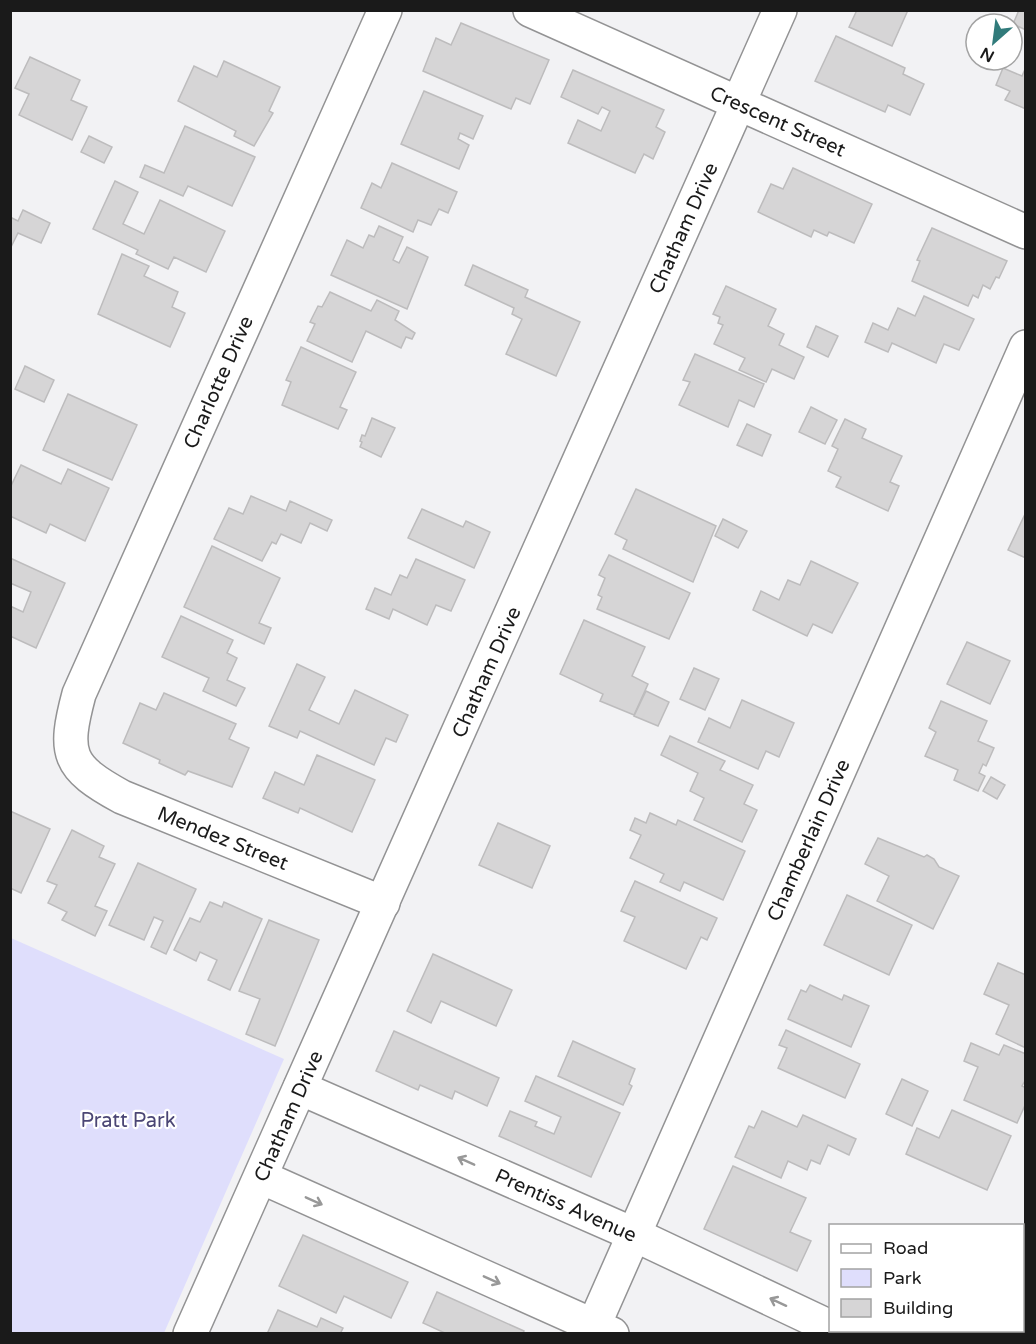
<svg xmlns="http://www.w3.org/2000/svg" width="1036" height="1344" viewBox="0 0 1036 1344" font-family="'Varela Round',sans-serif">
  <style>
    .green { fill: #dfdefc }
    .building { fill: #d6d5d6; stroke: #bdbcbd; stroke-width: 1.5 }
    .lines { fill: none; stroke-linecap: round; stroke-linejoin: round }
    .minor-casing { stroke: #939394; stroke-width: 36 }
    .minor { stroke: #fff; stroke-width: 33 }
    .oneway { stroke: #989898 }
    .labels { text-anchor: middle; stroke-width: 4.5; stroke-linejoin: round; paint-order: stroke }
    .street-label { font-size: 20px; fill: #1a1a1a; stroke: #fff }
    .park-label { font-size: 20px; fill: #4b4675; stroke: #fff }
  </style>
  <rect width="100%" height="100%" fill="#f2f2f4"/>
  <polygon class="green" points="11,938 284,1059 164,1333 11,1333"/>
  <g class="building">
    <polygon points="857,10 908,10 892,46 849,27"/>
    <polygon points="1019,10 1026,10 1026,30 1013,24"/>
    <polygon points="461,23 549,60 530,104 516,98 511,109 423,71 436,38 451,45"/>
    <polygon points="836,36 905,68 903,74 924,84 910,115 888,105 885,112 815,81"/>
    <polygon points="30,57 80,80 71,100 87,107 72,140 19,115 29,94 15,88"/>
    <polygon points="224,61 280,87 269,111 273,113 254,146 234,136 236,131 178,101 194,66 217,77"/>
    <polygon points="1026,67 1026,109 1005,100 1010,91 996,85 1003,68 1022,76"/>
    <polygon points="573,70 664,110 656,127 665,132 653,159 644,154 635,173 568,143 578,120 601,131 610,111 602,107 598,114 561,97"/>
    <polygon points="424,91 483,116 473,139 460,133 458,139 469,145 459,169 401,144"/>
    <polygon points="185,126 255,157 232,206 188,186 183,196 140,177 145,165 164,173"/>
    <polygon points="89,136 112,147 104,163 81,152"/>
    <polygon points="392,163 457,192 448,213 439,209 431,225 418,220 413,232 361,208 372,183 381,188"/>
    <polygon points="793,168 872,204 854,243 829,232 827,236 814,230 811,237 758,212 771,184 783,189"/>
    <polygon points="115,181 138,192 123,224 144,234 160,200 225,231 206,272 174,257 168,269 136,254 138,250 93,229"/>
    <polygon points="23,210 50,223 41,243 18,233 10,249 10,217 18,221"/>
    <polygon points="379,226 403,237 393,260 399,263 407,247 428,257 407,309 331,275 347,240 363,248 369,235 374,237"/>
    <polygon points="932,228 1007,261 999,278 996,277 990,289 983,285 978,298 973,295 968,306 912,281 920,261 917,260"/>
    <polygon points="122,254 149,266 144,276 178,292 172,307 185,313 170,347 98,314"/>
    <polygon points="473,265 528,290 525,297 580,322 556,376 506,354 522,319 512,314 514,308 465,285"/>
    <polygon points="726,286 776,309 768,326 784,334 779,345 804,357 794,379 772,369 766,382 739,370 745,358 714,344 723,325 718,323 720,317 713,314"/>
    <polygon points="330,292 371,311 377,300 399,311 395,320 415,333 412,339 406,337 401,348 366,331 352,362 307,341 315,324 310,322 318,306 322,307"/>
    <polygon points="924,296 974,319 959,350 944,344 936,363 892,343 888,352 865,342 873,323 888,330 898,308 915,316"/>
    <polygon points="816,326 838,336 828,357 807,347"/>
    <polygon points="301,347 356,372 340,407 347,410 338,429 282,405 291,382 286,380"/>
    <polygon points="695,354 764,384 754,407 739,400 728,427 679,405 690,382 683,380"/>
    <polygon points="25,366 54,380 44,402 15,389"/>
    <polygon points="68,394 137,425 112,480 43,450"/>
    <polygon points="811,407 837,420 825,444 799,432"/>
    <polygon points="372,418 395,428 381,457 360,447 362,442 360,441 362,435 365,436"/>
    <polygon points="845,419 866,429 862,438 902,456 890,482 899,486 888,511 836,487 841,477 828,471 838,449 832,446"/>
    <polygon points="747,424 771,435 762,456 737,445"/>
    <polygon points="21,465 61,484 68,469 109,488 85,541 50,524 46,533 10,516 10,488"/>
    <polygon points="636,489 716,526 693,582 623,549 627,540 615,534"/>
    <polygon points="251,496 286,511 290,501 332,520 327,531 310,523 301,543 281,534 276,544 272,542 262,561 214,539 229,508 243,514"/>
    <polygon points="422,509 463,527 466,521 490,532 474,568 408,538"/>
    <polygon points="1026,512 1026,558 1008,550"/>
    <polygon points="723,519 747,531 738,548 715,536"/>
    <polygon points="212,546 280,578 259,623 271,628 264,644 184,607"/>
    <polygon points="609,555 690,593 669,639 597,609 602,597 598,595 605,578 599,575"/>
    <polygon points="10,558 65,583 36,648 10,636 10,606 23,612 31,592 10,583"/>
    <polygon points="416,559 465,580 451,611 436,605 427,625 393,609 389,619 366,609 375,588 391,595 400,575 407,578"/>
    <polygon points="811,561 858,583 832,633 813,624 807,636 753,610 761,591 779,600 788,580 800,585"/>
    <polygon points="181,616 233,640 227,653 237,658 227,680 245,688 236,706 203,691 209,678 162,657"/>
    <polygon points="584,620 645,647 632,676 648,684 634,715 600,701 603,694 560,674"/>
    <polygon points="967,642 1010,661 990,704 947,684"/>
    <polygon points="297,664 325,677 309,710 339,724 355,690 408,715 396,742 386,738 374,765 300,731 297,738 269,726"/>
    <polygon points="694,668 719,679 705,710 680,699"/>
    <polygon points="646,691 669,702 658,726 634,716"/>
    <polygon points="164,693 236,724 229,739 249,748 232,787 188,771 185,775 159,763 160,760 123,743 140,703 156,710"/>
    <polygon points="742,700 794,723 779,757 766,751 758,769 698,742 709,718 730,728"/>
    <polygon points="941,701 987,721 978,741 994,748 986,766 983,764 979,773 985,776 978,791 954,780 958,770 925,756 936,732 929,728"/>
    <polygon points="670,736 725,761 720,770 753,785 744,804 757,810 742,842 694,820 704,798 690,791 698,773 661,755"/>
    <polygon points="317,755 375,780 352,832 300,808 298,813 263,798 275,772 304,785"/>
    <polygon points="991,777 1005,785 997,799 983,791"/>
    <polygon points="10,811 50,829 21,893 10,888"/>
    <polygon points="650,813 676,825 678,820 745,851 723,900 684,882 680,891 660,882 664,874 630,858 641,835 630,830 635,818 646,823"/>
    <polygon points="498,823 550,846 532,888 479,865"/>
    <polygon points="72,830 104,846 99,857 115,864 95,906 107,911 95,936 62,920 67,912 48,903 57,885 47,881"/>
    <polygon points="878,838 924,857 927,855 934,859 939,867 959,876 933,929 877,901 889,876 865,864"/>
    <polygon points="138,863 196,889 166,954 151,947 163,921 154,917 144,940 109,925"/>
    <polygon points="635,881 717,918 707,940 701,937 686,969 624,941 635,917 621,911"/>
    <polygon points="847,895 912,925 889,975 824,945"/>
    <polygon points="210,902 222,907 224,902 262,919 230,990 208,980 217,960 200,952 196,961 174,950 190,918 200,922"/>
    <polygon points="269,920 319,940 275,1046 246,1034 260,999 239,991"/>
    <polygon points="433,954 512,990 496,1026 441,1001 431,1023 407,1011"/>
    <polygon points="998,963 1026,975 1026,1048 996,1034 1009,1005 984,994"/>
    <polygon points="810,985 842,1000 844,995 869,1006 851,1047 788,1019 801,990 806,992"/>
    <polygon points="786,1030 860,1064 845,1098 778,1068 787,1048 779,1045"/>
    <polygon points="394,1031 499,1078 487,1106 455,1091 452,1099 420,1085 418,1090 376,1071"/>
    <polygon points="573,1041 635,1069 629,1084 632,1086 623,1105 558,1076"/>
    <polygon points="971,1043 999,1055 1004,1045 1026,1054 1026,1079 1022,1086 1026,1088 1026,1103 1017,1123 964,1100 978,1067 964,1061"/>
    <polygon points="536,1076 620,1113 591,1177 499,1136 510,1111 537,1122 535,1126 554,1134 561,1117 525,1101"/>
    <polygon points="902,1079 928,1091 912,1126 886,1114"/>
    <polygon points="952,1110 1011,1136 987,1190 906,1154 917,1128 939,1138"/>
    <polygon points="762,1111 797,1127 803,1115 856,1139 849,1155 828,1145 820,1164 811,1160 807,1170 788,1161 781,1178 735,1157 749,1126 754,1128"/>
    <polygon points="733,1166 806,1198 790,1232 811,1241 797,1271 704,1229"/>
    <polygon points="303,1235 408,1282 391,1318 344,1296 336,1313 279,1286"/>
    <polygon points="437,1292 524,1331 523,1334 447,1334 423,1323"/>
    <polygon points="278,1310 317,1327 321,1318 343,1328 340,1334 267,1334"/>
  </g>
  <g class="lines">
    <g class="minor-casing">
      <g id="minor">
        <polyline points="530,10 1026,232"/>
        <path d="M383,903L122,797C67,767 63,754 79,694L385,10"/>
        <polyline points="300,1088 633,1234 830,1327"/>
        <polyline points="261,1177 612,1334"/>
        <polyline points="1022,1250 1026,1243"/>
        <polyline points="190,1334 780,10"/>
        <polyline points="590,1334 1026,347"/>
        <polyline points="985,1334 987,1330"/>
      </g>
    </g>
    <use href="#minor" class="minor"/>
  </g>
  <defs><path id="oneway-shaft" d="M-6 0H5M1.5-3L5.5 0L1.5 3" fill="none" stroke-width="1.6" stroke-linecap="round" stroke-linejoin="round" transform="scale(1.5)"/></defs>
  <g class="oneway">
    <use href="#oneway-shaft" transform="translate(466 1161) rotate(-156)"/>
    <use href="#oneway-shaft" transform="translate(314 1201) rotate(24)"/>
    <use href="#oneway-shaft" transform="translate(492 1280) rotate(24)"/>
    <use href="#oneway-shaft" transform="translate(778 1302) rotate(-155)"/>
  </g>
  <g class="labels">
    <g class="street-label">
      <text transform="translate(778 121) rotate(24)" y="7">Crescent Street</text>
      <text transform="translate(683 228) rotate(-66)" y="7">Chatham Drive</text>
      <text transform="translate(218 382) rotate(-66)" y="7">Charlotte Drive</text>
      <text transform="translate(486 672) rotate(-66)" y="7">Chatham Drive</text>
      <text transform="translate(223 838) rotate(22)" y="7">Mendez Street</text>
      <text transform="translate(808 840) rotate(-66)" y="7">Chamberlain Drive</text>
      <text transform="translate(288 1116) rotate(-66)" y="7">Chatham Drive</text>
      <text transform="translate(566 1205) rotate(24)" y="7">Prentiss Avenue</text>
    </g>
    <g class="park-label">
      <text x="128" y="1127">Pratt Park</text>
    </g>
  </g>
  <rect width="1036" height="1344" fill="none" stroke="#1a1a1a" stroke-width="24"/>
  <rect x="829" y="1224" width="195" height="108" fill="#ffffff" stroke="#a3a3a3" stroke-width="1.5"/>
  <rect x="841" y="1244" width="30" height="9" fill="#ffffff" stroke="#a3a3a3" stroke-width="1.5"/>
  <text x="883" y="1254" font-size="18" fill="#1a1a1a">Road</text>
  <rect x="841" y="1269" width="30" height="18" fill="#dfdefc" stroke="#a3a3a3" stroke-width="1.5"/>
  <text x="883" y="1284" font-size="18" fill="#1a1a1a">Park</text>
  <rect x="841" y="1299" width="30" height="18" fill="#d6d5d6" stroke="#a3a3a3" stroke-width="1.5"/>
  <text x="883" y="1314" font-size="18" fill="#1a1a1a">Building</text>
  <g transform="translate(994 42) rotate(208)"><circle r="28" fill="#ffffff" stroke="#a3a3a3" stroke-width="1.5"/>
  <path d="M0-4.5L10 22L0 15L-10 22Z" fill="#317b7b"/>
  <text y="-9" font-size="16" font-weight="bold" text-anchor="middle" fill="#1a1a1a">N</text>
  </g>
</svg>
